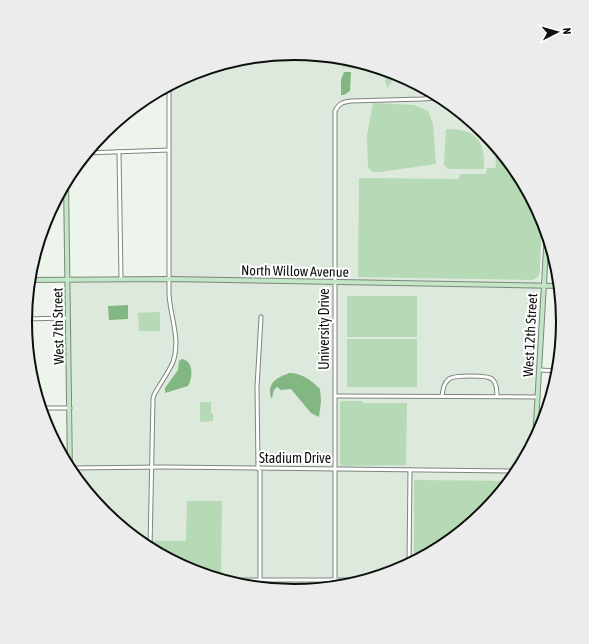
<svg xmlns="http://www.w3.org/2000/svg" width="589" height="644" viewBox="0 0 589 644" font-family="'Asap Condensed',sans-serif">
  <style>
    .built { fill: #dce9dc }
    .green { fill: #b6d9b6 }
    .water { fill: #82b683 }
    .lines { fill: none; stroke-linecap: round; stroke-linejoin: round }
    .street-casing { stroke: #7e857e; stroke-width: 5 }
    .secondary-casing { stroke: #7e857e; stroke-width: 6 }
    .street { stroke: #fff; stroke-width: 3 }
    .secondary { stroke: #c2e6c6; stroke-width: 4 }
    .labels { text-anchor: middle; stroke-width: 4; stroke-linejoin: round; paint-order: stroke }
    .street-label { font-size: 14px; fill: #0d100d; stroke: #fff }
    .rim { fill: none; stroke: #0d100d; stroke-width: 2 }
  </style>
  <rect width="100%" height="100%" fill="#ecf4ec"/>
  <polygon class="built" points="295,53 347,58 398,73 444,98 485,132 519,172 542,216 532,447 518,472 485,513 444,546 397,571 347,586 294,591 242,586 191,571 145,546 104,512 74,475 70,283 171,282 171,84 192,73 242,58"/>
  <g class="green">
    <polygon points="350,58 363,62 362,65 355,69 342,67"/>
    <polygon points="383,69 391,71 392,81 387,88"/>
    <polygon points="373,103 414,105 428,111 433,124 436,164 379,172 373,172 368,168 367,135"/>
    <path d="M446,129C476,129 485,140 484,169H448L444,165Z"/>
    <polygon points="495,144 515,168 507,169 516,169 519,172 542,216 540,271 539,276 532,280 358,277 359,178 459,179 460,174 486,174 487,168 496,168"/>
    <rect x="347" y="296" width="70" height="41"/>
    <polygon points="160,312 160,331 139,331 138,313"/>
    <rect x="347" y="339" width="70" height="48"/>
    <polygon points="342,401 363,401 363,420 363,403 407,403 406,465 342,466 340,464 340,403"/>
    <polygon points="200,402 211,402 211,413 213,413 213,421 200,422"/>
    <polygon points="414,480 511,481 485,513 444,546 414,562"/>
    <polygon points="187,501 222,501 221,575 202,574 191,571 153,550 153,541 186,541"/>
  </g>
  <g class="water">
    <polygon points="344,72 351,72 350,91 344,95 341,95 341,80"/>
    <polygon points="128,305 128,319 109,320 108,306"/>
    <path d="M182,359C194,361 193,378 188,386L165,393V388L178,370L179,361Z"/>
    <path d="M289,373C302,373 311,380 320,389L321,401L319,417L311,413L291,389L281,390L277,387L274,390L272,398H271C268,389 271,381 280,377C283,375 286,375 289,373Z"/>
  </g>
  <g class="lines">
    <g class="street-casing">
      <g id="street">
        <polyline points="119,152 121,279"/>
        <polyline points="86,153 169,150"/>
        <polyline points="25,319 68,318"/>
        <polyline points="540,370 559,371"/>
        <polyline points="335,396 538,397"/>
        <path d="M442,396C443,390 443,384 449,379C454,375 487,375 492,379C497,383 497,391 497,396"/>
        <polyline points="40,408 70,408"/>
        <polyline points="70,468 164,467 519,471"/>
        <polyline points="258,469 257,387 261,317"/>
        <polyline points="260,471 260,580"/>
        <path d="M150,549L153,399L154,395C160,384 168,373 173,362C181,339 170,316 169,294V85"/>
        <polyline points="409,565 410,470"/>
        <polyline points="221,580 367,580"/>
        <path d="M335,580V111C339,103 343,102 351,101L422,99L436,98"/>
      </g>
    </g>
    <g class="secondary-casing">
      <g id="secondary">
        <polyline points="66,181 70,471"/>
        <polyline points="29,280 169,279 560,286"/>
        <polyline points="535,441 547,231"/>
      </g>
    </g>
    <use href="#street" class="street"/>
    <use href="#secondary" class="secondary"/>
  </g>
  <g class="labels">
    <g class="street-label">
      <text transform="translate(295 271) rotate(1)" y="5">North Willow Avenue</text>
      <text transform="translate(58 326) rotate(-91)" y="5">West 7th Street</text>
      <text transform="translate(324 329) rotate(-90)" y="5">University Drive</text>
      <text transform="translate(530 335) rotate(-87)" y="5">West 12th Street</text>
      <text x="295" y="463">Stadium Drive</text>
    </g>
  </g>
  <path d="M0 0H589V644H0ZM32 322a262 262 0 1 1 524 0a262 262 0 1 1-524 0Z" fill="#ececec" fill-rule="evenodd"/>
  <path class="rim" d="M32 322a262 262 0 1 1 524 0a262 262 0 1 1-524 0Z"/>
  <g transform="translate(557 32) rotate(84)" stroke="#ffffff" stroke-width="3" paint-order="stroke">
  <path d="M0-3L7 15L0 10L-7 15Z" fill="#0d100d"/>
  <text y="-6" font-size="11" font-weight="bold" text-anchor="middle" fill="#0d100d">N</text>
  </g>
</svg>
